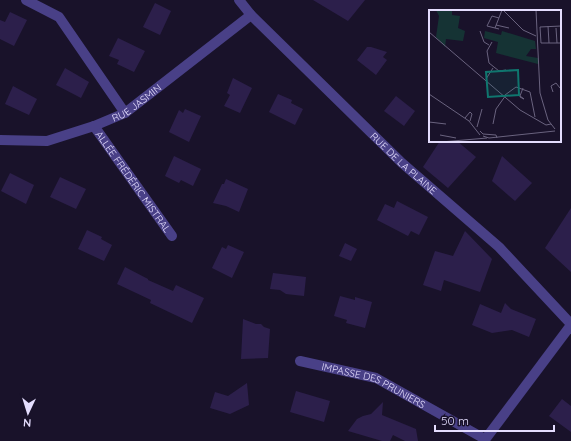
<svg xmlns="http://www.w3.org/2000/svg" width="571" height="441" viewBox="0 0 571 441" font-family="Quicksand,sans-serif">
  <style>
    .building { fill: #2c1f4b }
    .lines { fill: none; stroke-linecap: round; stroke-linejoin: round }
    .minor { stroke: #494087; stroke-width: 10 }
    .labels { text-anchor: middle; stroke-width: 3; stroke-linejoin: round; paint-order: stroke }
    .street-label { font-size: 10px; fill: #e4ddfe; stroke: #19122a }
    .inset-road { fill: none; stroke: #6a637f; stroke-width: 1 }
    .view { fill: #0f766e; fill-opacity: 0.15; stroke: #0f766e; stroke-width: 2 }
    .inset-edge { fill: none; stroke: #e4ddfe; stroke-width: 2 }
  </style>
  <rect width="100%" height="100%" fill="#19122a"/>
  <g class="building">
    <polygon points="313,0 365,0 348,21"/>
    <polygon points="155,3 171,11 160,35 143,27"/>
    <polygon points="10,12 27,20 14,46 0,39 0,20 5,22"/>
    <polygon points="118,38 145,51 134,72 117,64 119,60 109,56"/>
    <polygon points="367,47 371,47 387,52 383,57 387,60 376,75 357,60"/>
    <polygon points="65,68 89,82 81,98 56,85"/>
    <polygon points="233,78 252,88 240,113 224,106 230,95 227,93"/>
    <polygon points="13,86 37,99 29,115 5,104"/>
    <polygon points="278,94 292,100 291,103 303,109 295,125 269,112"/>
    <polygon points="396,96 415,111 404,126 384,111"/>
    <polygon points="185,109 201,116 189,142 169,132 179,110 183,113"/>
    <polygon points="440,141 457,141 476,157 448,188 423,167"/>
    <polygon points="174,156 201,169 193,186 181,180 179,183 165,176"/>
    <polygon points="502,156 532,183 515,201 492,181"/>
    <polygon points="10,173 34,185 26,204 1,191"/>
    <polygon points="60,177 86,189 76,209 50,197"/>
    <polygon points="226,179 248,189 239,212 226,206 213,203 222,184 224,184"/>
    <polygon points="397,201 428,217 419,235 411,231 408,236 377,220 385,204 394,208"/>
    <polygon points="571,208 571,272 545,248"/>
    <polygon points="87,230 102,237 101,239 112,245 104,261 78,249"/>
    <polygon points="465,231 492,259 480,292 444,280 441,291 423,285 435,251 453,256"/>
    <polygon points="345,243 357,249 351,261 339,256"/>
    <polygon points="228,245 244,252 232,278 212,268 222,247 226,249"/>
    <polygon points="125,267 148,279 148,280 173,291 176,285 204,298 192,323 150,303 151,300 117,284"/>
    <polygon points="273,273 306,277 304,296 286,294 280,290 270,289"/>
    <polygon points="340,296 355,300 355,297 372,302 365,328 346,323 347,320 334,316"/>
    <polygon points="505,303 511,309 536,319 529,337 512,330 492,333 472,325 480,304 501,313"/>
    <polygon points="243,319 256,324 261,324 264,327 270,329 268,358 241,359"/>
    <polygon points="247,383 249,405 230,414 210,408 215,392 228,396"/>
    <polygon points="296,391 330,401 324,422 290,412"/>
    <polygon points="562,399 571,406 571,432 549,416"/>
    <polygon points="383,402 382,415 416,429 418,441 405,441 393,435 390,441 382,441 348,431 357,419 363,416 371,414"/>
  </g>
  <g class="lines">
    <g class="minor">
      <polyline points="26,0 59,17 125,113"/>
      <path id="s1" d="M239,0L251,15L402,163L499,247L571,324"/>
      <path id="s2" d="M94,126L172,236"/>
      <path id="s3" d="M0,140L47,141L94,126L125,113L251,15"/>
      <path id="s4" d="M300,361L376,378L485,439"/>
      <polyline points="484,441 571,325"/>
    </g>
  </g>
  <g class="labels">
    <g class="street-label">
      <text dy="4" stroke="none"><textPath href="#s3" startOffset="145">RUE JASMIN</textPath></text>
      <text dy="4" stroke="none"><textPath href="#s1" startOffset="232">RUE DE LA PLAINE</textPath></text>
      <text dy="4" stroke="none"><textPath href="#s2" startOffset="68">ALLÉE FRÉDÉRIC MISTRAL</textPath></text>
      <text dy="4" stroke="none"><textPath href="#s4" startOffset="78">IMPASSE DES PRUNIERS</textPath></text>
    </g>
  </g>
  <g transform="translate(429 10)">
    <rect width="132" height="132" fill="#19122a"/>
    <path d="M56,21L72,25L73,21L106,31L107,39H102L97,46L109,48V54L67,43L69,32L55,28Z" fill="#153334"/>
    <path d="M7,0H23V5L31,6L29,18L36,21L34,31L17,29L16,37L7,27L10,6Z" fill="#153334"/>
    <path class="inset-road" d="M74,0L94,20L107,26M107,0L111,83L119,110L126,119M67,15L80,18M119,16L120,33M132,16L111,17L112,33H132M66,18L73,0M127,18L128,33M70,19L58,16L63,6L70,8M51,21L55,32L60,35M0,22L91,100L117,115L122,114M63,32L58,41L60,53L70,61L77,60M57,69L64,58M124,82L122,76L127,73L131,78M0,84L40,111L51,125M76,85L87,77L101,82L106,107M91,86L95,89L91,87V86L94,78M36,108L41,102L43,104L41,111M0,112L17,114M64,114L67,99L77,85M48,117L53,99M51,121L54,124L67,125L68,128M11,125L27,128M54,126L60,128L126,121M12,132L58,128"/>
    <path class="view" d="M89,60L90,85L59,87L57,62Z"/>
    <rect width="132" height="132" class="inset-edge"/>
  </g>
  <g transform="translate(28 413) rotate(184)" stroke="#19122a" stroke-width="3" paint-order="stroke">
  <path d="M0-3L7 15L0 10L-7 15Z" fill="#e4ddfe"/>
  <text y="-6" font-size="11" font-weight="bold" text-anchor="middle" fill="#e4ddfe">N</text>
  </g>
  <path d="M435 425v6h119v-6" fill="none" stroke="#e4ddfe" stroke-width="2"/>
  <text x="441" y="425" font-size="12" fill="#e4ddfe" stroke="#19122a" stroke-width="3" paint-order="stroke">50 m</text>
</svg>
